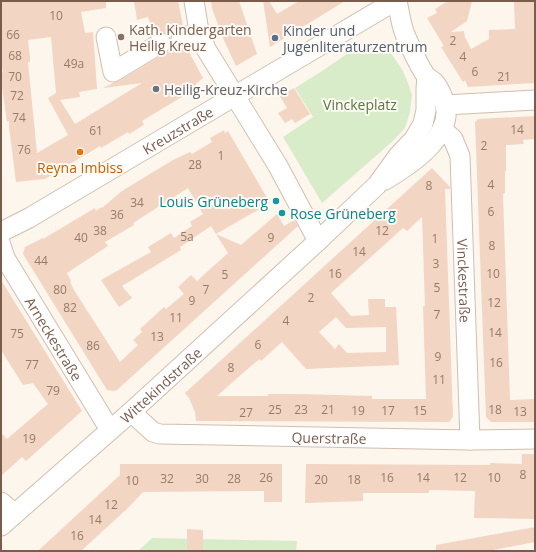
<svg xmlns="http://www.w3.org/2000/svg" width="536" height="552" font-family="'Open Sans',sans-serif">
<rect width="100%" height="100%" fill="#fdf6ec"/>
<g fill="#d8ecc9">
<path d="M371 44 391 53 403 71 408 83 412 95 410 112 405 128 393 141 322 203 283 137 313 117 295 88 322 71 360 45Z"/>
<path d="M152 538 297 541 296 551H138Z"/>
</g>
<g fill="#f3d5c3" fill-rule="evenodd">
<path d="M1 1H106V8L81 12 85 33 93 32 97 89 79 92 80 97 60 100 75 124 142 83 103 88 113 83 119 81 167 52 170 49 172 44 175 48 179 50 187 48 197 67 203 78 196 84 198 93 193 97 185 95 142 121 144 125 129 134 128 132 101 148 100 146 45 179 16 182 9 127V121L7 122 1 80V73L3 72 1 60ZM51 37 56 93 48 98 68 135 37 153 28 62H30V58L28 40Z"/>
<path d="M134 1H178L183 26 172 32 170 37 167 34 161 32 153 35 148 17 137 20Z"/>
<path d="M211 1H239L257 54 236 66 222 36 212 8Z"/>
<path d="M263 1H269L277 14 299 1H345L270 47Z"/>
<path d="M448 1H472L467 21 451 32 464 31 465 37 471 49 489 39V30L515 29 514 1H535V83L468 87 465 80 463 82 441 47 444 46 427 18 437 13 435 9Z"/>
<path d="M294 88 310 114 295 123 292 119 285 123 278 113 287 108 280 96Z"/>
<path d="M535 116V139L523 140 524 144 506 145V171H505V193L503 194 510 400 535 399V422H491L486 417 475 122 478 119Z"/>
<path d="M224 130 225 133 228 131 270 203 216 234 241 245 277 214 284 226 294 220 298 226 117 390 113 391 107 390 23 254 25 247 43 238V239L95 208 96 211 101 207 102 208 122 191 173 160 190 152 192 154 212 142 210 138ZM188 188 203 214 190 222 192 226 174 238 171 233 148 247 151 252 101 280 119 307 132 298 122 286 181 250 180 247 211 226 228 253 197 281 191 275 178 287 184 294 166 309 164 307 140 329 142 332 133 340 138 345 120 362 74 290 70 282 71 281 67 273 108 246 105 242 134 225 133 223Z"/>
<path d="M432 168 450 187V189H445L453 417 449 422 196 421 195 412 189 398 185 393ZM422 217 425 306H423L426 399H372V396L299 394H268V396H217L251 366 260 359 261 361 282 342 306 369 399 365 396 307H385V299H368L369 315 351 316 331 293 403 228 407 231ZM336 317 346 328 386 327V352L347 353 339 344 335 349 319 332Z"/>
<path d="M1 280 82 411 26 461 22 457 1 476V433L7 439 48 404 33 383 23 385 1 350Z"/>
<path d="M522 454H535V519L474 518 475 491 429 490V493H363V501L305 503 306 464 490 465V463L522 464Z"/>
<path d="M120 464H282V502H264V491L143 492 129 507 81 551H38L120 475Z"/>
<path d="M535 527V542L488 551H436V545Z"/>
<path d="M187 529 203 530V551H187Z"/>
</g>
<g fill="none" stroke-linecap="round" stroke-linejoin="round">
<defs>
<g id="minor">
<path d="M194 1 199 31 206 49 278 166 318 241"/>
<path d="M106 37 113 72 161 43"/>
<path d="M181 39 199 31"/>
<path d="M445 105 535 100"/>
<path id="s1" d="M442 129 453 139 460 156 470 440"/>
<path d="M385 180C410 165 459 134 443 98 441 93 438 86 434 82 432 80 429 79 427 77 421 70 411 48 407 39 401 28 400 13 397 1"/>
<path id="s2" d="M1 232 29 218 395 1"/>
<path id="s3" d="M1 245 5 258 110 430"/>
<path id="s4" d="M131 412 153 432 160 434 470 440 535 439"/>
<path d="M1 502 15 514"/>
<path id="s5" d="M1 526 131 412 318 241 377 185 398 156 414 139 423 124 426 110V88L427 77"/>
</g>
</defs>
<use href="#minor" stroke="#d1beb0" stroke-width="21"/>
<use href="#minor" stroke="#fff" stroke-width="19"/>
</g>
<circle fill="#8d6e63" stroke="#fffaf3" stroke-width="1.5" cx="121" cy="37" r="4"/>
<circle fill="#5c6f8a" stroke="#fffaf3" stroke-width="1.5" cx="275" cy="38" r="4"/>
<circle fill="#6b7280" stroke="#fffaf3" stroke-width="1.5" cx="156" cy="89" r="4"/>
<circle fill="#e8710a" stroke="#fffaf3" stroke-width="1.5" cx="80" cy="152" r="4"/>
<g fill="#0f9aa8" stroke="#fffaf3" stroke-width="1.5">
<circle cx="276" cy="201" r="4"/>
<circle cx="282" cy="213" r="4"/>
</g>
<g text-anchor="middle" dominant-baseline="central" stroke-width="4" stroke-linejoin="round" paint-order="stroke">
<g font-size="12" fill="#987a6a">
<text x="56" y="15">10</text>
<text x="13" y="34">66</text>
<text x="453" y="40">2</text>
<text x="15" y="55">68</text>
<text x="463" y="56">4</text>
<text x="74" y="63">49a</text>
<text x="475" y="71">6</text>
<text x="15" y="76">70</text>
<text x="504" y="76">21</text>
<text x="17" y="95">72</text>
<text x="19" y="117">74</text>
<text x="517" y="129">14</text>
<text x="96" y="130">61</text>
<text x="484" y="145">2</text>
<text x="24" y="149">76</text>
<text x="221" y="155">1</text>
<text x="195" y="164">28</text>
<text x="491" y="184">4</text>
<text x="429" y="185">8</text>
<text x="137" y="202">34</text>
<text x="491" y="211">6</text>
<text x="117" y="214">36</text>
<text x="100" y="230">38</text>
<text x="382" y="230">12</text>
<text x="187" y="236">5a</text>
<text x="81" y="237">40</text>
<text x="271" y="237">9</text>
<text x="435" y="238">1</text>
<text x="492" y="245">8</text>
<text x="359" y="251">14</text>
<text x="41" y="260">44</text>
<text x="436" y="263">3</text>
<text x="335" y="273">16</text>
<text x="493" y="273">10</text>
<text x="225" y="274">5</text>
<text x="437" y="287">5</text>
<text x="60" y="289">80</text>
<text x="206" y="289">7</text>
<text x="311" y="297">2</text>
<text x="192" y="300">9</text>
<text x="494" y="302">12</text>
<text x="70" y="307">82</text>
<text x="437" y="314">7</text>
<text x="176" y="317">11</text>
<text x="286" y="320">4</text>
<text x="495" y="332">14</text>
<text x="17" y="333">75</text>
<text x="157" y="336">13</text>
<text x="258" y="344">6</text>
<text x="93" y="345">86</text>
<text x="438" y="356">9</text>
<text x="496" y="362">16</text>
<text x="32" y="364">77</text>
<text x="231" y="367">8</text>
<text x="439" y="379">11</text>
<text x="53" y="390">79</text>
<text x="275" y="409">25</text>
<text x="301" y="409">23</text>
<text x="328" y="409">21</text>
<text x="495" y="409">18</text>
<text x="358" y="410">19</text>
<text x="388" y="410">17</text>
<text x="420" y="410">15</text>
<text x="520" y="411">13</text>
<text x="246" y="412">27</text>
<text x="29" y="438">19</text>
<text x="523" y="474">8</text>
<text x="266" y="477">26</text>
<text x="387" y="477">16</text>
<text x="423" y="477">14</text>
<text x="460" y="477">12</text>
<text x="494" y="477">10</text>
<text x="167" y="478">32</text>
<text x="202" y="478">30</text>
<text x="234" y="478">28</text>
<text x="321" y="479">20</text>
<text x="354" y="479">18</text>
<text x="132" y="480">10</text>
<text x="111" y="504">12</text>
<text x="95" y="519">14</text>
<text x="77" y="535">16</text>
</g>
<g font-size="14" fill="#785e54" stroke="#fffaf3" text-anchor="start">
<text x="129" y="29">Kath. Kindergarten<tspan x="129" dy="16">Heilig Kreuz</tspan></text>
</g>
<g font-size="14" fill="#4e5e75" stroke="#fffaf3" text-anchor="start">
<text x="283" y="30">Kinder und<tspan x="283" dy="16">Jugenliteraturzentrum</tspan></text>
</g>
<g font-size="14" fill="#5b616d" stroke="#fffaf3" text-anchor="start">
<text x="164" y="89">Heilig-Kreuz-Kirche</text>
</g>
<g font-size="14" fill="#537a41" stroke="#fffaf3">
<text x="360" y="104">Vinckeplatz</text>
</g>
<g font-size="14" fill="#7a5c4d" stroke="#fffaf3">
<text stroke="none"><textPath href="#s2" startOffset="204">Kreuzstraße</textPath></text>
<text stroke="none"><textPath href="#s1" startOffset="158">Vinckestraße</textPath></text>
<text stroke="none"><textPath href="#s3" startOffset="108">Arneckestraße</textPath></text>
<text stroke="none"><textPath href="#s5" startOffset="213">Wittekindstraße</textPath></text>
<text stroke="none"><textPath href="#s4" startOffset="206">Querstraße</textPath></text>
</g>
<g font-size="14" fill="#c56008" stroke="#fffaf3">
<text x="80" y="167">Reyna Imbiss</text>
</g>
<g font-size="14" fill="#0d838f" stroke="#fffaf3" text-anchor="end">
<text x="268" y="201">Louis Grüneberg</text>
<text x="290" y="213" text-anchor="start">Rose Grüneberg</text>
</g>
</g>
<rect width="536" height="552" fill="none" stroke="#7a5c4d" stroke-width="4"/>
</svg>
